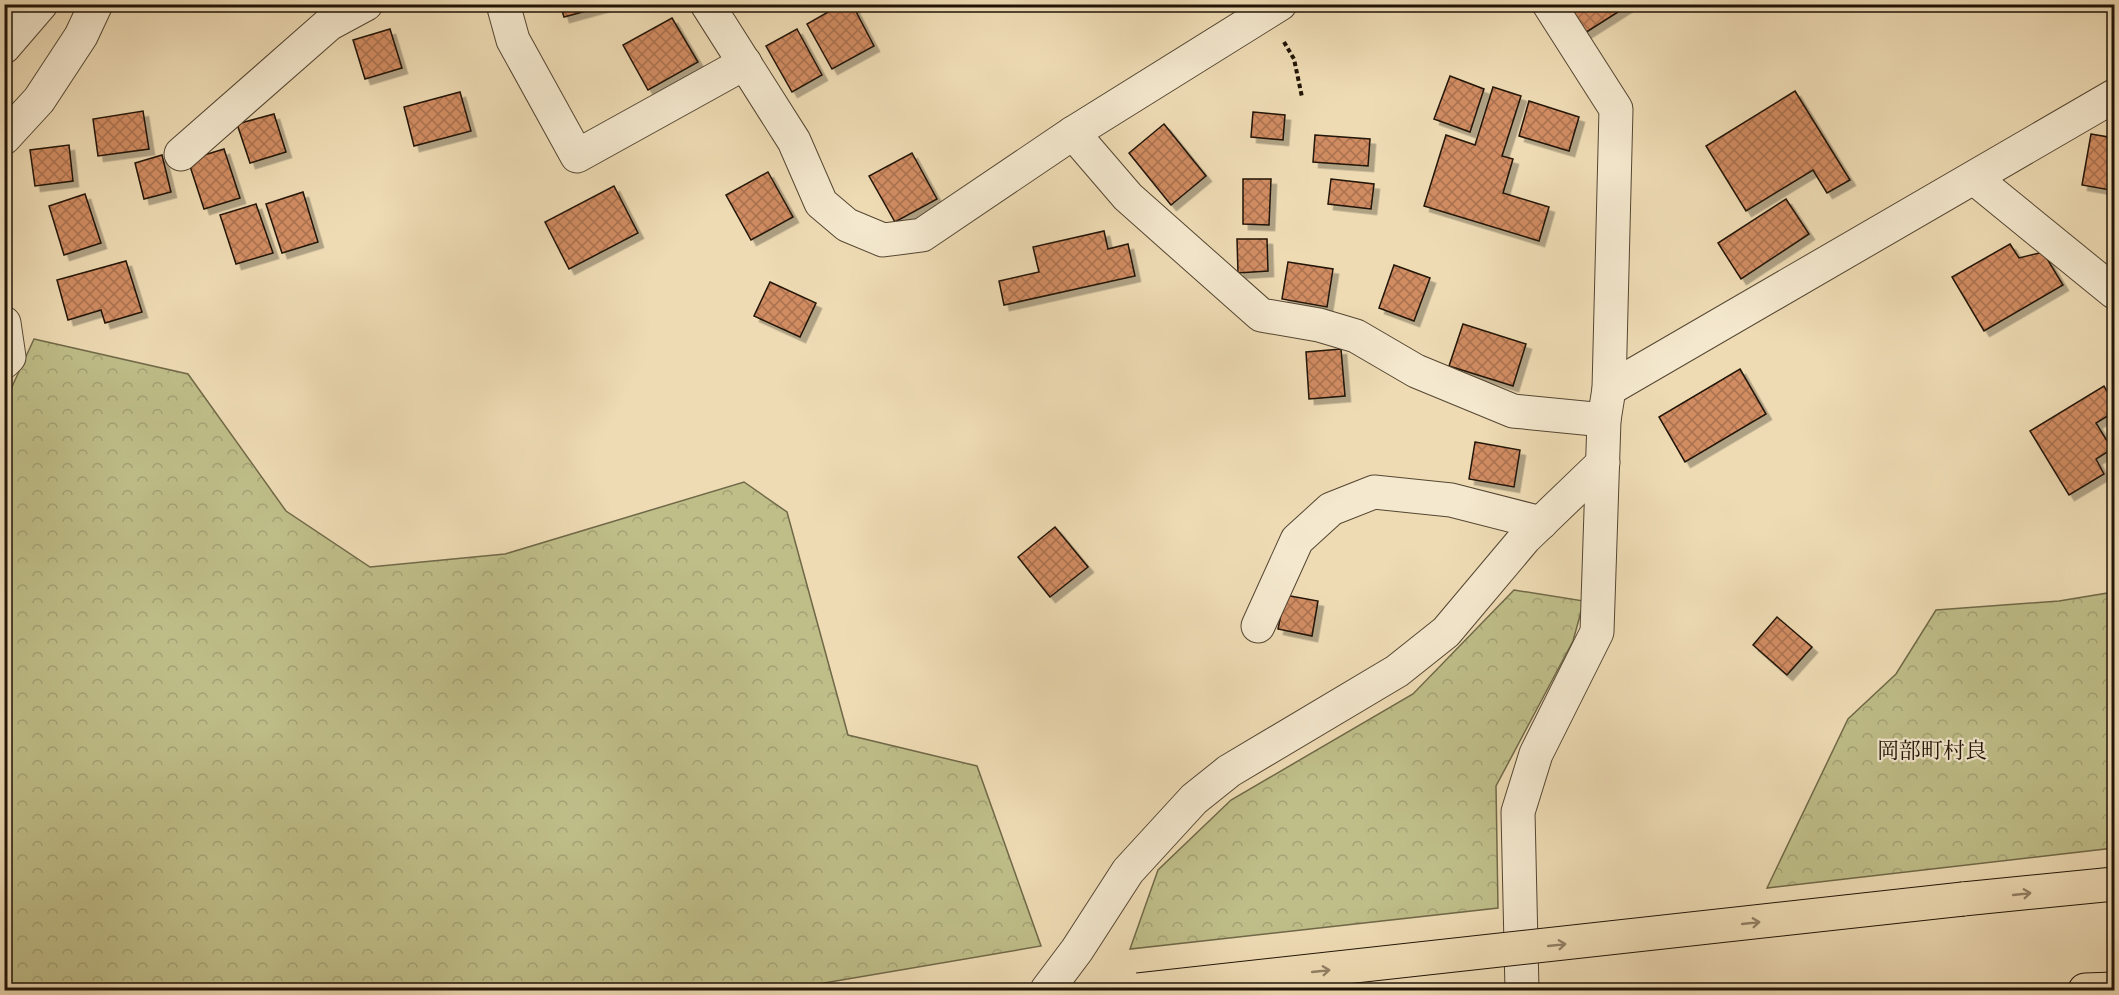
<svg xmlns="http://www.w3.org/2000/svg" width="2119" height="995" font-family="Cardo,'Noto Serif JP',serif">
<defs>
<pattern id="forest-crowns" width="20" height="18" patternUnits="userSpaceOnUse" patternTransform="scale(1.5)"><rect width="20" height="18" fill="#bfbe89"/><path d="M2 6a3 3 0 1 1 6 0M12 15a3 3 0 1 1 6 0" fill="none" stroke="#a4a275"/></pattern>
<pattern id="building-cross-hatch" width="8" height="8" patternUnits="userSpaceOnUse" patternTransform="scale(1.5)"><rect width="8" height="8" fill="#d18c62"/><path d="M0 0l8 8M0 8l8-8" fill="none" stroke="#a9714f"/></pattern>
<filter id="shadow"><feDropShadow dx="5.5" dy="5.5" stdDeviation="0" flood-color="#0004"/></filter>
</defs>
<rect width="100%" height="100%" fill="#eedbb4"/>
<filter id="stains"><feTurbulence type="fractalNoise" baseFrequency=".00333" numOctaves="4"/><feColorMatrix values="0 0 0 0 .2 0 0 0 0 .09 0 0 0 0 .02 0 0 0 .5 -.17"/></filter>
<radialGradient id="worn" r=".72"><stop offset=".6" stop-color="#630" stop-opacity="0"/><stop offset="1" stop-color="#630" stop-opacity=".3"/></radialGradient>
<g fill="url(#forest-crowns)" stroke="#706948" stroke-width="1.5">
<path d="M34 339 188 374 286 511 370 567 505 554 744 482 787 512 848 735 977 766 1041 946 783 990H5L4 404Z"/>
<path d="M1514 590 1584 601 1573 641 1496 786 1498 908 1130 949 1158 870 1231 800 1413 694Z"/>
<path d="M2114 592V848L1767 888 1848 719 1896 674 1936 610 2059 601Z"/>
</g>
<g fill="url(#building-cross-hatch)" stroke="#211407" stroke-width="1.5" filter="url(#shadow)">
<path d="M560 4H612L564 17Z"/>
<path d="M842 4H852L874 46 832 69 807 24Z"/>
<path d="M1567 4H1629V5L1585 33Z"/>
<path d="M672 18 698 62 648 90 623 45Z"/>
<path d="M390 29 402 68 365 79 353 40Z"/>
<path d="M797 29 822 75 792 92 766 46Z"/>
<path d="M1450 76 1484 89 1470 132 1434 119Z"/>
<path d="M1493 87 1521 96 1502 156 1513 159 1503 193 1549 207 1539 241 1424 206 1446 135 1475 145Z"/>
<path d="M1795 91 1850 180 1827 193 1813 170 1746 211 1706 146Z"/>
<path d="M460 92 471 131 414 146 404 107Z"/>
<path d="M1529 101 1579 117 1569 151 1519 136Z"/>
<path d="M143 111 149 149 98 156 93 119Z"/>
<path d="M1253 112 1285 115 1283 140 1251 137Z"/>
<path d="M274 114 286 152 250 163 237 124Z"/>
<path d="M1164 124 1206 176 1171 205 1129 153Z"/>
<path d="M2091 134 2114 138V166L2110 190 2082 185Z"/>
<path d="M1315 135 1370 139 1368 166 1313 162Z"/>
<path d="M69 145 73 181 35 186 30 150Z"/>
<path d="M224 149 240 198 204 209 188 160Z"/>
<path d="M912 153 937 199 895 222 869 176Z"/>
<path d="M162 155 171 192 144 199 135 163Z"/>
<path d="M768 172 793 217 751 240 726 195Z"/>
<path d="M1243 179H1271L1269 225 1243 224Z"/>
<path d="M1331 179 1374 184 1371 209 1328 204Z"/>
<path d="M614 186 638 233 569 269 545 222Z"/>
<path d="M303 192 318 242 282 253 266 204Z"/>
<path d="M85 194 101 243 64 255 49 206Z"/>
<path d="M1786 199 1809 234 1741 279 1718 243Z"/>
<path d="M256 204 273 253 236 264 220 215Z"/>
<path d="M1104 231 1108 249 1128 244 1135 276 1004 305 999 281 1039 272 1033 247Z"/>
<path d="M1237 239H1267L1268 271 1238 273Z"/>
<path d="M2010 244 2019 258 2043 252 2063 285 1984 331 1952 277Z"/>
<path d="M126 261 142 312 105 323 101 310 68 320 57 280Z"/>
<path d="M1288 262 1333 269 1327 307 1282 299Z"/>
<path d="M1394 265 1430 278 1414 321 1379 308Z"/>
<path d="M770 282 816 303 800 337 754 316Z"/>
<path d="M1463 324 1526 344 1513 386 1449 366Z"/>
<path d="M1341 349 1345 396 1309 399 1306 352Z"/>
<path d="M1740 369 1766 414 1685 462 1659 417Z"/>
<path d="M2104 386 2114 404V412L2096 423 2112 449 2096 459 2104 474 2069 495 2030 431Z"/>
<path d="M1475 442 1520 450 1514 487 1469 479Z"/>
<path d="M2114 512V527L2110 514Z"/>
<path d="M1055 527 1088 567 1050 597 1018 557Z"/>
<path d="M1285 595 1318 601 1312 636 1278 629Z"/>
<path d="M1777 617 1812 647 1787 675 1753 645Z"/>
</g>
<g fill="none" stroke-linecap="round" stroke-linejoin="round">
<defs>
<g id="minor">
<path d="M503 4 513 40 577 156 745 63"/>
<path d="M707 4 794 141 821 203 847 225 883 240 922 235 1073 133 1280 4"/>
<path d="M4 47 41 4"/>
<path d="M1073 133 1128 197 1261 315 1319 325 1356 336 1416 371 1513 411 1604 420"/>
<path d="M4 138 39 100 81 36 96 4"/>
<path d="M181 154 329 24 366 4"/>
<path d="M1974 178 2114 292"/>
<path d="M4 323 9 357 4 362"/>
<path d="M1609 389 2114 96"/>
<path d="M1258 626 1297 540 1331 509 1374 492 1451 500 1541 523"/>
<path d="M1047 990 1077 950 1128 871 1194 799 1229 771 1397 671 1446 632 1525 538 1603 463"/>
<path d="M1522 990 1518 812 1536 754 1597 632 1604 420 1609 389 1616 109 1549 4"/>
</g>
<g id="motorway">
<path d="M1963 899 2114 884"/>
<path d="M2085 990 2114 989"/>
</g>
</defs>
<use href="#minor" stroke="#544632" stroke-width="35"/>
<use href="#motorway" stroke="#211407" stroke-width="35"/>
<path stroke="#211407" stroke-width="4" stroke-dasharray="4.5 3" stroke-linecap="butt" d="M1284 42 1294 59 1302 97"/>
<use href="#minor" stroke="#f4e8ce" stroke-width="33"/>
<use href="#motorway" stroke="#eedbb4" stroke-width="33"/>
<defs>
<path id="motorway-bridge" d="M1138 990 1963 899"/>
</defs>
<use href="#motorway-bridge" stroke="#211407" stroke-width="35" stroke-linecap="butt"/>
<use href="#motorway-bridge" stroke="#eedbb4" stroke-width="33"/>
</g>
<defs><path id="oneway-shaft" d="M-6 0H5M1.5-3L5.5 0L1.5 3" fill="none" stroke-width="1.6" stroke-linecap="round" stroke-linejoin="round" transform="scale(1.5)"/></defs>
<g stroke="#928166">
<use href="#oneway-shaft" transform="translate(2022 894) rotate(-6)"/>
<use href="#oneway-shaft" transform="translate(1751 923) rotate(-6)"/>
<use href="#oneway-shaft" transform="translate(1557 945) rotate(-6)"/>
<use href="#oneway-shaft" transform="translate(1321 971) rotate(-6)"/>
</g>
<g text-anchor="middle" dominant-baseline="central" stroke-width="4.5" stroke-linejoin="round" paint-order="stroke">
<g font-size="22" fill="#211407" stroke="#f4e8ce">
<text x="1932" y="751">岡部町村良</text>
</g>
</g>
<rect width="2119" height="995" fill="none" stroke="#eedbb4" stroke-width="24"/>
<rect x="6" y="6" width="2107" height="983" fill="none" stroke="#211407" stroke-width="3"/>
<rect x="12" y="12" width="2095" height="971" fill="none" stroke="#211407" stroke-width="1.5"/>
<rect width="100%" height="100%" filter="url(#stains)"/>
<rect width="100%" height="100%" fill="url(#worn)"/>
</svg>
